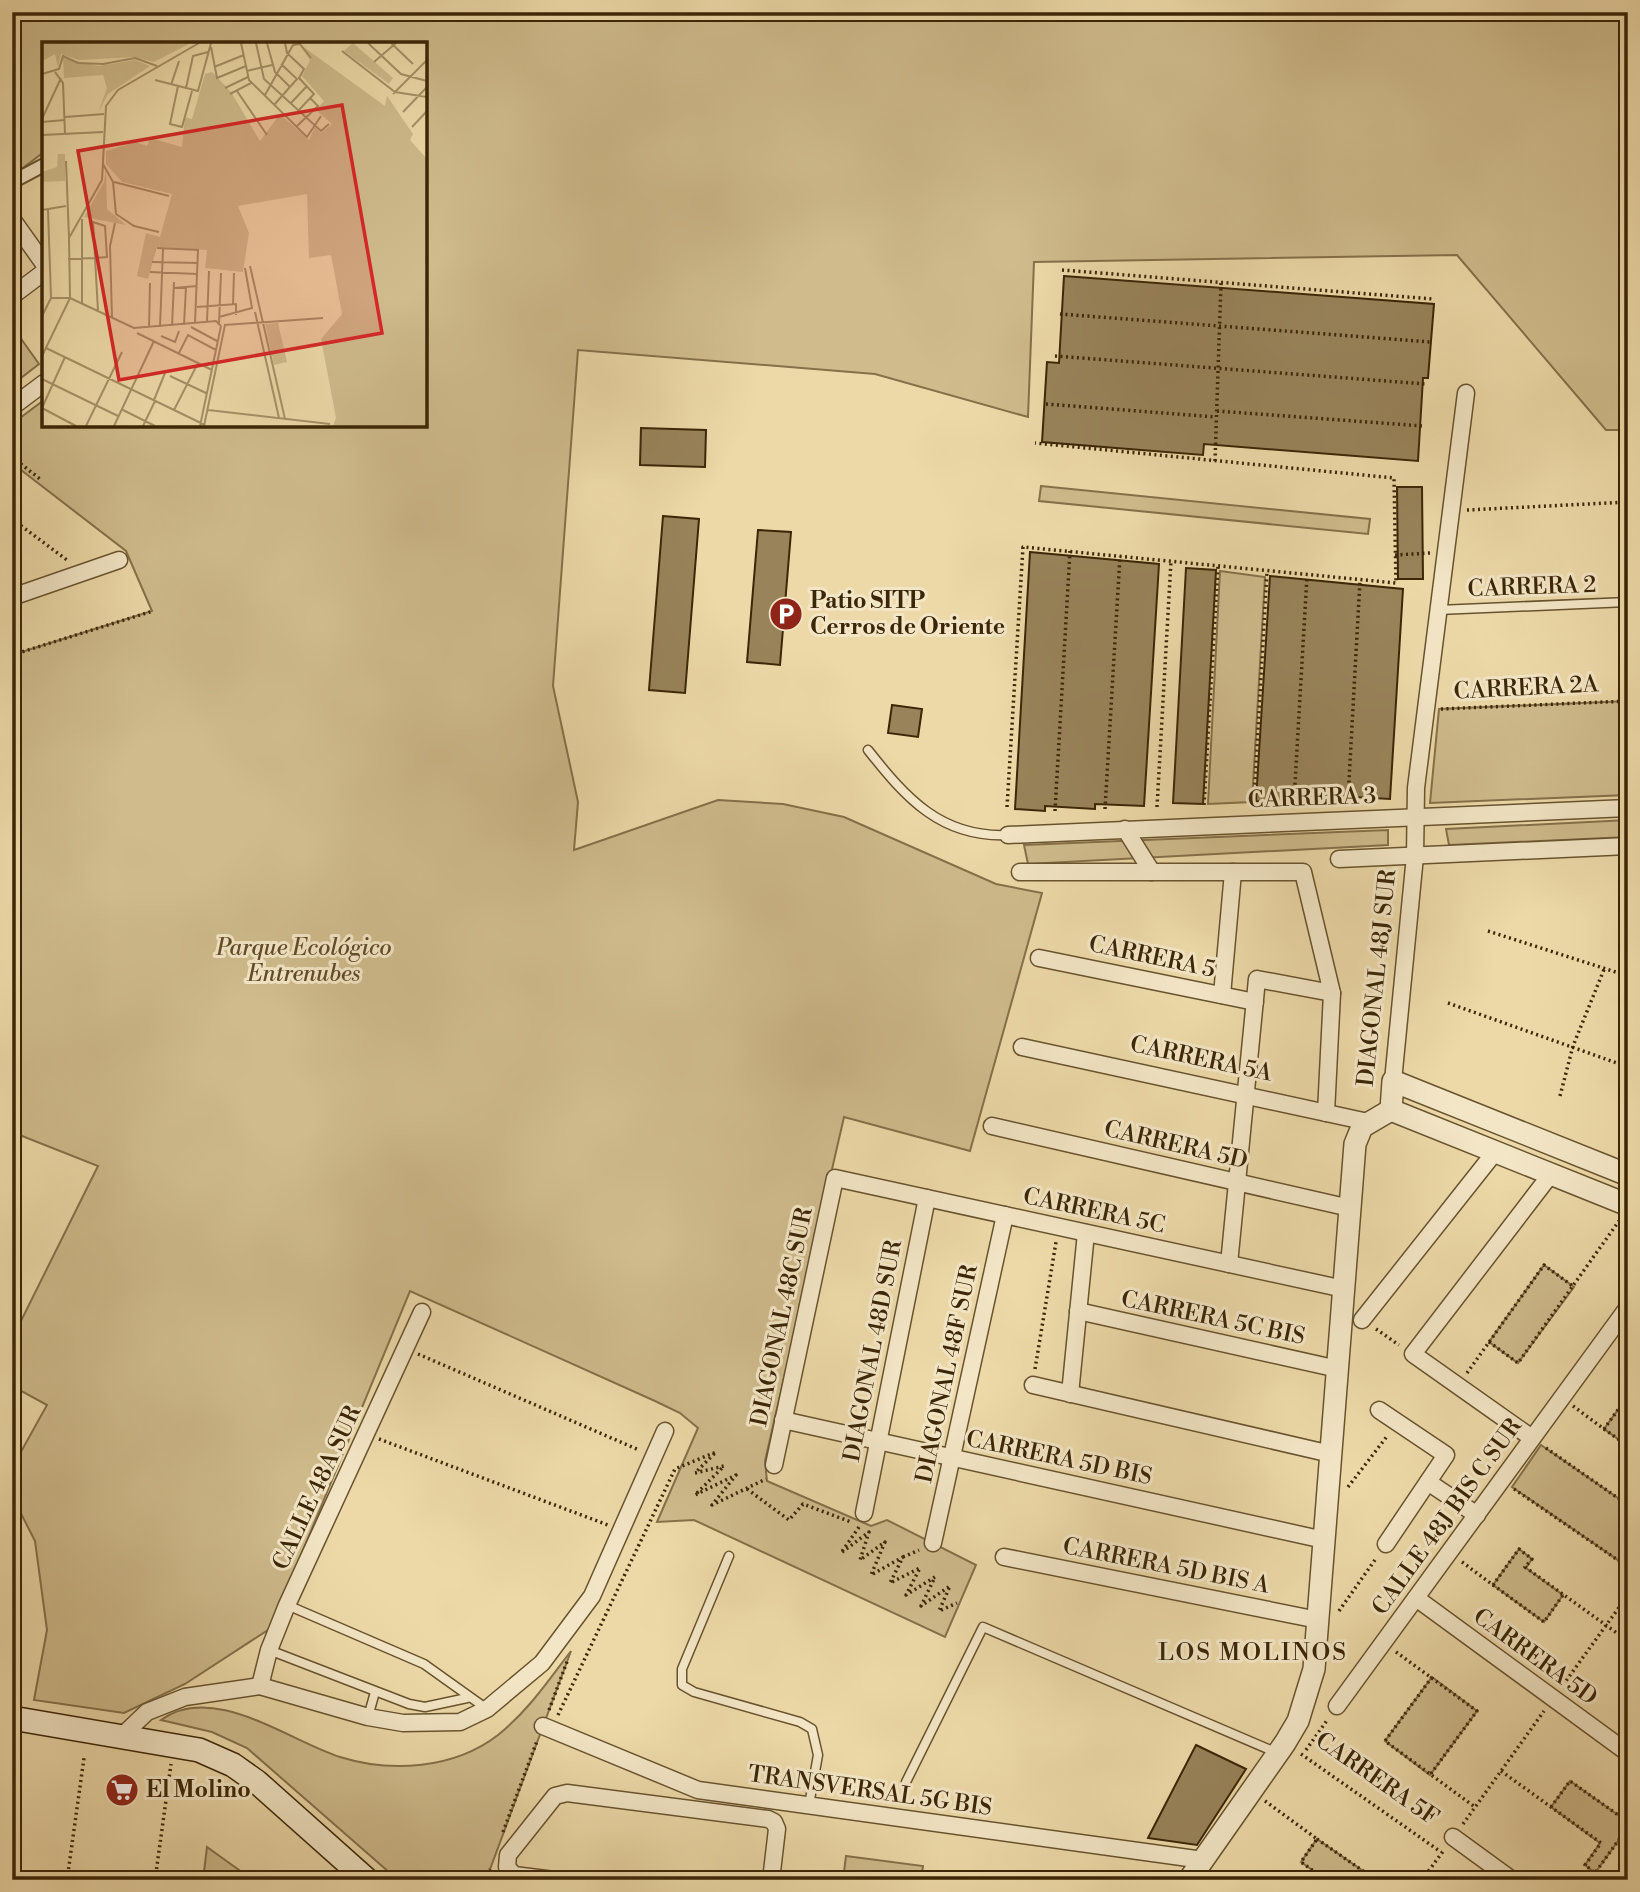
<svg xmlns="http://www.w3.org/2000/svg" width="1640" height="1892" font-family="'Libre Bodoni',serif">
<rect width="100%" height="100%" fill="#edd9a8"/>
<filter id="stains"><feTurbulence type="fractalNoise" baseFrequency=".00286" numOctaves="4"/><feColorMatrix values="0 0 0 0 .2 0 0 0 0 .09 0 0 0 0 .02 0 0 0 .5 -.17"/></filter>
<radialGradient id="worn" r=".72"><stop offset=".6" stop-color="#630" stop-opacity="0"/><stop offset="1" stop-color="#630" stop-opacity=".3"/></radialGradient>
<g fill="#cfbb8c" stroke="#857049" stroke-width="2">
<path d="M12 12H1628V430H1606L1457 255 1034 262 1028 417 875 374 578 350 553 686 578 802 574 850 718 800 783 804 844 817 996 884 1042 893 970 1151 844 1117 765 1461 767 1481 871 1526 887 1520 976 1565 945 1637 694 1520 657 1522 698 1428 680 1413 655 1401 410 1291 271 1628 185 1684 124 1713 34 1700 47 1630 35 1541 12 1496V1468L47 1405 12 1386V1339L98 1166 12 1132V655L152 611 126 551 12 463V424L44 400V425H425V44H44V152L12 176Z"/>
<path d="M12 326 39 364 12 385Z"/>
<path d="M1041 486 1370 519 1368 534 1039 501Z"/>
<path d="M1220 571 1265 577 1252 802 1208 804Z"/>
<path d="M1628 701V795L1430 803 1439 709Z"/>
<path d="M1628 820V837L1449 845 1446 829Z"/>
<path d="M1388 830V845L1028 864 1024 845Z"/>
<path d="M1544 1265 1574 1287 1518 1363 1489 1342Z"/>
<path d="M1628 1396V1446L1604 1429Z"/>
<path d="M1541 1445 1628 1505V1567L1512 1487Z"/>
<path d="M1519 1549 1532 1559 1526 1568 1563 1595 1544 1622 1493 1585Z"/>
<path d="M571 1651 486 1880H398L247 1748 212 1732 161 1720C212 1682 288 1740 340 1757 391 1773 454 1769 498 1735 528 1711 548 1681 571 1651Z"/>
<path d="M1432 1677 1477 1711 1430 1775 1385 1741Z"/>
<path d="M1570 1781 1628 1822V1827L1595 1873 1585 1865 1600 1843 1551 1807Z"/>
<path d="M1317 1839 1366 1873 1361 1880H1326L1301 1862Z"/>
<path d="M207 1847 253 1880H203Z"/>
<path d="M846 1856 923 1866 921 1880H843Z"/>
</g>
<g fill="#98835a" stroke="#3b2606" stroke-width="2">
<path d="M1064 276 1434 304 1428 378H1423L1418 461 1204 444 1203 455 1042 442 1047 362 1059 363Z"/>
<path d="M641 428 706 430 705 467 640 465Z"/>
<path d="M1397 487H1422L1423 579H1398Z"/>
<path d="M663 516 699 519 685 693 649 690Z"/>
<path d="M758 530 791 532 780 665 747 662Z"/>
<path d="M1030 552 1159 564 1144 806 1095 804V809L1045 806V811L1015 809Z"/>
<path d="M1186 568 1216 570 1203 804 1173 803Z"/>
<path d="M1270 576 1403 589 1390 799 1335 796V800L1286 797V803L1256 801Z"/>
<path d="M892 705 922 709 918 737 888 733Z"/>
<path d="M1196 1745 1246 1769 1197 1845 1148 1838Z"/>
</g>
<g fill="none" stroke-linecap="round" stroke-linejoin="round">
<defs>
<g id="service">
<path d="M1438 610 1628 602"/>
<path d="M868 750C906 798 941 838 1008 835"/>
<path d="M729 1556 682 1669V1685L694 1692 800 1722 812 1729 818 1755 809 1805"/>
<path d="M287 1605 424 1664 487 1709"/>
<path d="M269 1650 409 1704 425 1707 467 1698"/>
<path d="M368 1717 375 1692"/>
<path d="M906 1782 983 1627 1275 1752"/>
</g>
<path id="pedestrian" d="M12 182 44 165"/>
<g id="minor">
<path d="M12 219 44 264"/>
<path d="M12 296 44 272"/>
<path d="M12 407 44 383"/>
<path d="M12 597 119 560"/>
<path d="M1125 829 1152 872"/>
<path d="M1008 835 1628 808"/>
<path d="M1339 859 1628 846"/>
<path d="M1020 872H1303L1332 993 1326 1113"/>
<path d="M1039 958 1255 1002"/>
<path d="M1222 995 1233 872"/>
<path d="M1022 1047 1368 1122"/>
<path d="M1393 1081 1415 856 1416 788 1466 393"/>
<path d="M992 1126 1350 1208"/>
<path d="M1229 1264 1257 979 1332 993"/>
<path d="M1078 1311 1338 1369"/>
<path d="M1362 1320 1495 1152"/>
<path d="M1033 1385 1331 1454"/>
<path d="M1070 1394 1086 1233"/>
<path d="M1379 1410 1446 1455 1386 1544"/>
<path d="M783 1420 1324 1540"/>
<path d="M1532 1438 1413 1354 1551 1174"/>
<path d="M774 1465 835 1178 1344 1289"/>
<path d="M1428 1482 1477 1515"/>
<path d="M864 1513 927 1198"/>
<path d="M933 1543 1005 1215"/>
<path d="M1004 1557 1318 1620"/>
<path d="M1416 1598 1628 1753"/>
<path d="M260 1686 269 1650 287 1605 422 1312"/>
<path d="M1337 1706 1628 1307"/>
<path d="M543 1726 698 1790 1203 1860"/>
<path d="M122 1736 147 1712 185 1697 260 1686 368 1717 403 1723 460 1722 487 1709 542 1663 592 1596 665 1431"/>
<path d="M1453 1837 1512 1880"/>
<path d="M554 1880 514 1875 507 1867 508 1855 555 1796 567 1793 768 1819 774 1822 777 1829 771 1880"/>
</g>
<g id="tertiary">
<path d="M1391 1110 1393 1081 1628 1175"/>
<path d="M1391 1110 1628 1205"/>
<path d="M1189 1880 1285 1743 1298 1721 1314 1669 1355 1144 1362 1127 1391 1110"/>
</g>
<path id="secondary" d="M12 1718 199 1750 233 1765 257 1782 367 1880"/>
</defs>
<use href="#service" stroke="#68532e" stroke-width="11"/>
<use href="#pedestrian" stroke="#68532e" stroke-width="16"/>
<use href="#minor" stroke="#68532e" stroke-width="19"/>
<use href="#tertiary" stroke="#68532e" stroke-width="24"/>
<use href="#secondary" stroke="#3b2606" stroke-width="26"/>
<g stroke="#3b2606" stroke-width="3.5" stroke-dasharray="2 3.5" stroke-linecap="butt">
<path d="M1062 270 1433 299"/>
<path d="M1060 314 1431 342"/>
<path d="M1055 356 1426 384"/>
<path d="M1046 404 1216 417"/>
<path d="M1217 411 1423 426"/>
<path d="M12 457 40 479"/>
<path d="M1215 461 1221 283"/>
<path d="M1467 510 1628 502"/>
<path d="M12 519 67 560"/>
<path d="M1395 555 1430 553"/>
<path d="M12 655 153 611"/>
<path d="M1441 709 1628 701"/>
<path d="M1348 799 1360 580"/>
<path d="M1254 801 1267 571"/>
<path d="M1294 801 1307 576"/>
<path d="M1204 805 1218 566"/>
<path d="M1007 807 1023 547 1396 583 1394 478 1035 443"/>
<path d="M1157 807 1171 561"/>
<path d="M1105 809 1120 556"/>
<path d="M1055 811 1070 551"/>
<path d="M1488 931 1628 976"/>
<path d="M1448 1003 1628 1067"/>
<path d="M1560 1096 1573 1046 1605 967"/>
<path d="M1376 1329 1399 1345"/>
<path d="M1489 1342 1518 1363 1619 1221"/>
<path d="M418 1354 639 1450"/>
<path d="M1035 1369 1056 1242"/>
<path d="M1467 1373 1544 1265 1574 1287"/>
<path d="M1573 1406 1604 1429 1628 1396"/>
<path d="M1604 1429 1628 1446"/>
<path d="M379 1439 608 1525"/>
<path d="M1546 1448 1628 1505"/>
<path d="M1348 1487 1388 1435"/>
<path d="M747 1489 789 1520 803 1504 851 1522"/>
<path d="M1514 1489 1628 1567"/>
<path d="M859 1527 841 1553 869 1532 860 1560 885 1542 871 1575 903 1557 890 1583 920 1568 906 1595 935 1577 921 1606 950 1586 939 1611 957 1603"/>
<path d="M903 1557 919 1550"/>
<path d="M1462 1562 1493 1585 1519 1549 1532 1559 1525 1567 1628 1641"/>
<path d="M1493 1585 1544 1622 1563 1595"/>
<path d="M1339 1611 1377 1557"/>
<path d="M1396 1652 1477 1711 1430 1775"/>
<path d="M1432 1677 1385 1741 1475 1807"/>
<path d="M1563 1685 1628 1595"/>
<path d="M549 1710 568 1659"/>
<path d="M558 1715 675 1469 716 1452 695 1473 724 1466 695 1495 736 1475 712 1505 766 1479"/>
<path d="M1306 1750 1328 1719"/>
<path d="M1301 1754 1441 1852"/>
<path d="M1501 1771 1601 1843 1585 1865 1595 1873 1628 1827"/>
<path d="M1265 1801 1317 1839 1301 1862 1326 1880"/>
<path d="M1551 1807 1570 1781 1628 1822"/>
<path d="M1463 1824 1544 1711"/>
<path d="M503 1832 537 1741"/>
<path d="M1317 1839 1366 1873 1361 1880"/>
<path d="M1219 1872 1230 1880"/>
<path d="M67 1880 84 1758"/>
<path d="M155 1880 171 1764"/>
<path d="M486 1880 490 1869"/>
<path d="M1422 1880 1444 1850"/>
</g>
<use href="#service" stroke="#f3e6c6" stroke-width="8"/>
<use href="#pedestrian" stroke="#f3e6c6" stroke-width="12"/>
<use href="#minor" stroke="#f3e6c6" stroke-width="16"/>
<use href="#tertiary" stroke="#f3e6c6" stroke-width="21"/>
<use href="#secondary" stroke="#f3e6c6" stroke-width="23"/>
</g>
<defs>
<symbol id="parking-disc" viewBox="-11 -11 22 22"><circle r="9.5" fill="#8f2418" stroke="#f3e6c6"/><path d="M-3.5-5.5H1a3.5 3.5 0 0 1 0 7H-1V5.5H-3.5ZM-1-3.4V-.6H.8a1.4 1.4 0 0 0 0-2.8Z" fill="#fff"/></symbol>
<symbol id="supermarket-disc" viewBox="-11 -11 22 22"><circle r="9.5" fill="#8f2418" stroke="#f3e6c6"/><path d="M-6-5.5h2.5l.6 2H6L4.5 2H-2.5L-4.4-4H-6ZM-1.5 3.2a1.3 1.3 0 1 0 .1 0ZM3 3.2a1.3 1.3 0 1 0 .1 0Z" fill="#fff"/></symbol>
</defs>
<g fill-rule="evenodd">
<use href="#parking-disc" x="767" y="595" width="38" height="38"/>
<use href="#supermarket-disc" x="103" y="1771" width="38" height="38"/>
</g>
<g text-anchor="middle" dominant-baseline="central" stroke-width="6" stroke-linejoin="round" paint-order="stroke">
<g font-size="23" fill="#3b2606" stroke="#f3e6c6">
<text transform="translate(1532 587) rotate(-2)">CARRERA 2</text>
<text transform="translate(1526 688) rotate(-3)">CARRERA 2A</text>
<text transform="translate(1312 798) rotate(-2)">CARRERA 3</text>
<text transform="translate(1152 957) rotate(12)">CARRERA 5</text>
<text transform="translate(1377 978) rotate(-84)">DIAGONAL 48J SUR</text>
<text transform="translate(1201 1059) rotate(12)">CARRERA 5A</text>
<text transform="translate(1176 1145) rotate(13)">CARRERA 5D</text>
<text transform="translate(1094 1211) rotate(12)">CARRERA 5C</text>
<text transform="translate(782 1317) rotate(-78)">DIAGONAL 48C SUR</text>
<text transform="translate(1213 1318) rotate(12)">CARRERA 5C BIS</text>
<text transform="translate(873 1351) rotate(-79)">DIAGONAL 48D SUR</text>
<text transform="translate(947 1374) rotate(-78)">DIAGONAL 48F SUR</text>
<text transform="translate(1059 1458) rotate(12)">CARRERA 5D BIS</text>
<text transform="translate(317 1488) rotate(-65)">CALLE 48A SUR</text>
<text transform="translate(1447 1517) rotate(-54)">CALLE 48J BIS C SUR</text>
<text transform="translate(1166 1566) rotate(11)">CARRERA 5D BIS A</text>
<text transform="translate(1535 1657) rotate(36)">CARRERA 5D</text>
<text transform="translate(1377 1779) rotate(35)">CARRERA 5F</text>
<text transform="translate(870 1791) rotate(8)">TRANSVERSAL 5G BIS</text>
</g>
<g font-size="23" font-weight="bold" fill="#3b2606" stroke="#f3e6c6" text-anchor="start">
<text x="810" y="601">Patio SITP<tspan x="810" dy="26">Cerros de Oriente</tspan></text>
<text x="146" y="1790">El Molino</text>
</g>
<g font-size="23" font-style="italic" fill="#604b28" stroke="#f3e6c6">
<text x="304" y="948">Parque Ecológico<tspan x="304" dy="26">Entrenubes</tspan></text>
</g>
<g font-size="24" letter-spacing="2" fill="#3b2606" stroke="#f3e6c6">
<text x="1253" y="1653">LOS MOLINOS</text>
</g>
</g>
<g transform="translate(42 42)">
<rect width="385" height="385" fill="#edd9a8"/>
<path d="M0 1 88 2 149 1 112 20 92 15 37 18 19 12 16 25 13 12 0 19ZM256 1 343 64 345 54 371 92 368 98 385 117V384H291L294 376 279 297 300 272 289 213 267 216 265 152 196 164 207 191 201 230 163 226 165 208 115 205 106 237 95 234 104 191 118 195 130 152 80 140 64 122V109L94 100 105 104 108 96 140 105 143 75 150 77 163 32 170 30 189 50 218 99 238 72 267 98 273 85 279 91 290 82 274 68 282 59 260 34 268 18ZM311 1 351 36 347 42 302 9ZM21 16 56 24 93 18 108 24 66 52 56 71 65 46 61 33 22 36ZM16 112H23V139L0 140V130L15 125ZM64 127 65 167 84 183 42 175 62 140ZM236 281 245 320 232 323 223 282Z" fill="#cfbb8c"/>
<path fill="none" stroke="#a69167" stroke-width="2" d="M199 1 207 38 265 95 279 74M214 1 222 37 279 89 287 82M225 1 233 30 248 45M243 1 245 11 262 27 257 36 272 52 256 69M326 1 359 32 385 39M349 1 371 22M169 5 175 36 204 24M300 9 353 50 385 55M332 20 354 1M172 25 202 13M205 29 230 23M13 30 21 41 23 92M0 32 17 27 21 14 36 21 61 22 93 16 115 24M113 38 156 49 169 1M129 43 137 19M136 44 128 82 140 85 150 49M144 46 151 14 166 10M183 46 206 35M195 49 225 93M188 52 209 41M351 52 385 18M223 53 251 3 258 2 269 16M248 62 265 44M232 63 255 37 239 22M361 70 385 45M23 75 62 72M0 77 19 36M0 80 23 78M255 84 276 64 268 56M370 85 385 69M0 93 61 90M24 119 27 196M61 122 71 140 74 172 92 184 117 190M72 140 127 154M0 168 24 164M6 168 9 256M40 177V262M115 206 156 208 153 281M26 217 53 216 65 215 63 184 51 180 53 216 56 269M110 220 156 221M208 224 243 377M108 230 155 232M132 246 155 244M28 256 92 286 174 279 179 284M191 262 192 231M155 265 194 262V273M213 270 237 376M0 274 9 256H28M177 275 210 266 203 226M70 276 68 204 73 181M165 280 167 229M177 281 179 231M142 283 144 245M182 283 281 276M130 284 132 240M118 285 121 207M149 285 175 299M107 286 108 241M95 291 170 328M119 294 133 300 137 289M4 306 163 383M137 311 146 293 174 308M0 314 28 256 27 196 60 138 64 64 76 48 157 1M128 334 164 351M0 337 76 374M112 358 123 331M0 366 23 315M0 366 34 384M79 367 113 384M132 368 156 321M166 368 288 382M44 384 80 310M72 384 112 299M101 384 113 359M158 384 179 284M162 384 183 283"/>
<path fill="#d62828" fill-opacity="0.15" stroke="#d62828" stroke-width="3.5" d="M300 63 340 291 77 338 36 109Z"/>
<rect width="385" height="385" fill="none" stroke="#3b2606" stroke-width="3.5"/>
</g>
<rect width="1640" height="1892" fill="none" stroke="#edd9a8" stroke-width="42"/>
<rect x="14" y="14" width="1612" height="1864" fill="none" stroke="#3b2606" stroke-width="3.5"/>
<rect x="21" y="21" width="1598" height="1850" fill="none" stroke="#3b2606" stroke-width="2"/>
<rect width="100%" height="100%" filter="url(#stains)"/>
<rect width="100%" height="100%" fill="url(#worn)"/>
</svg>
